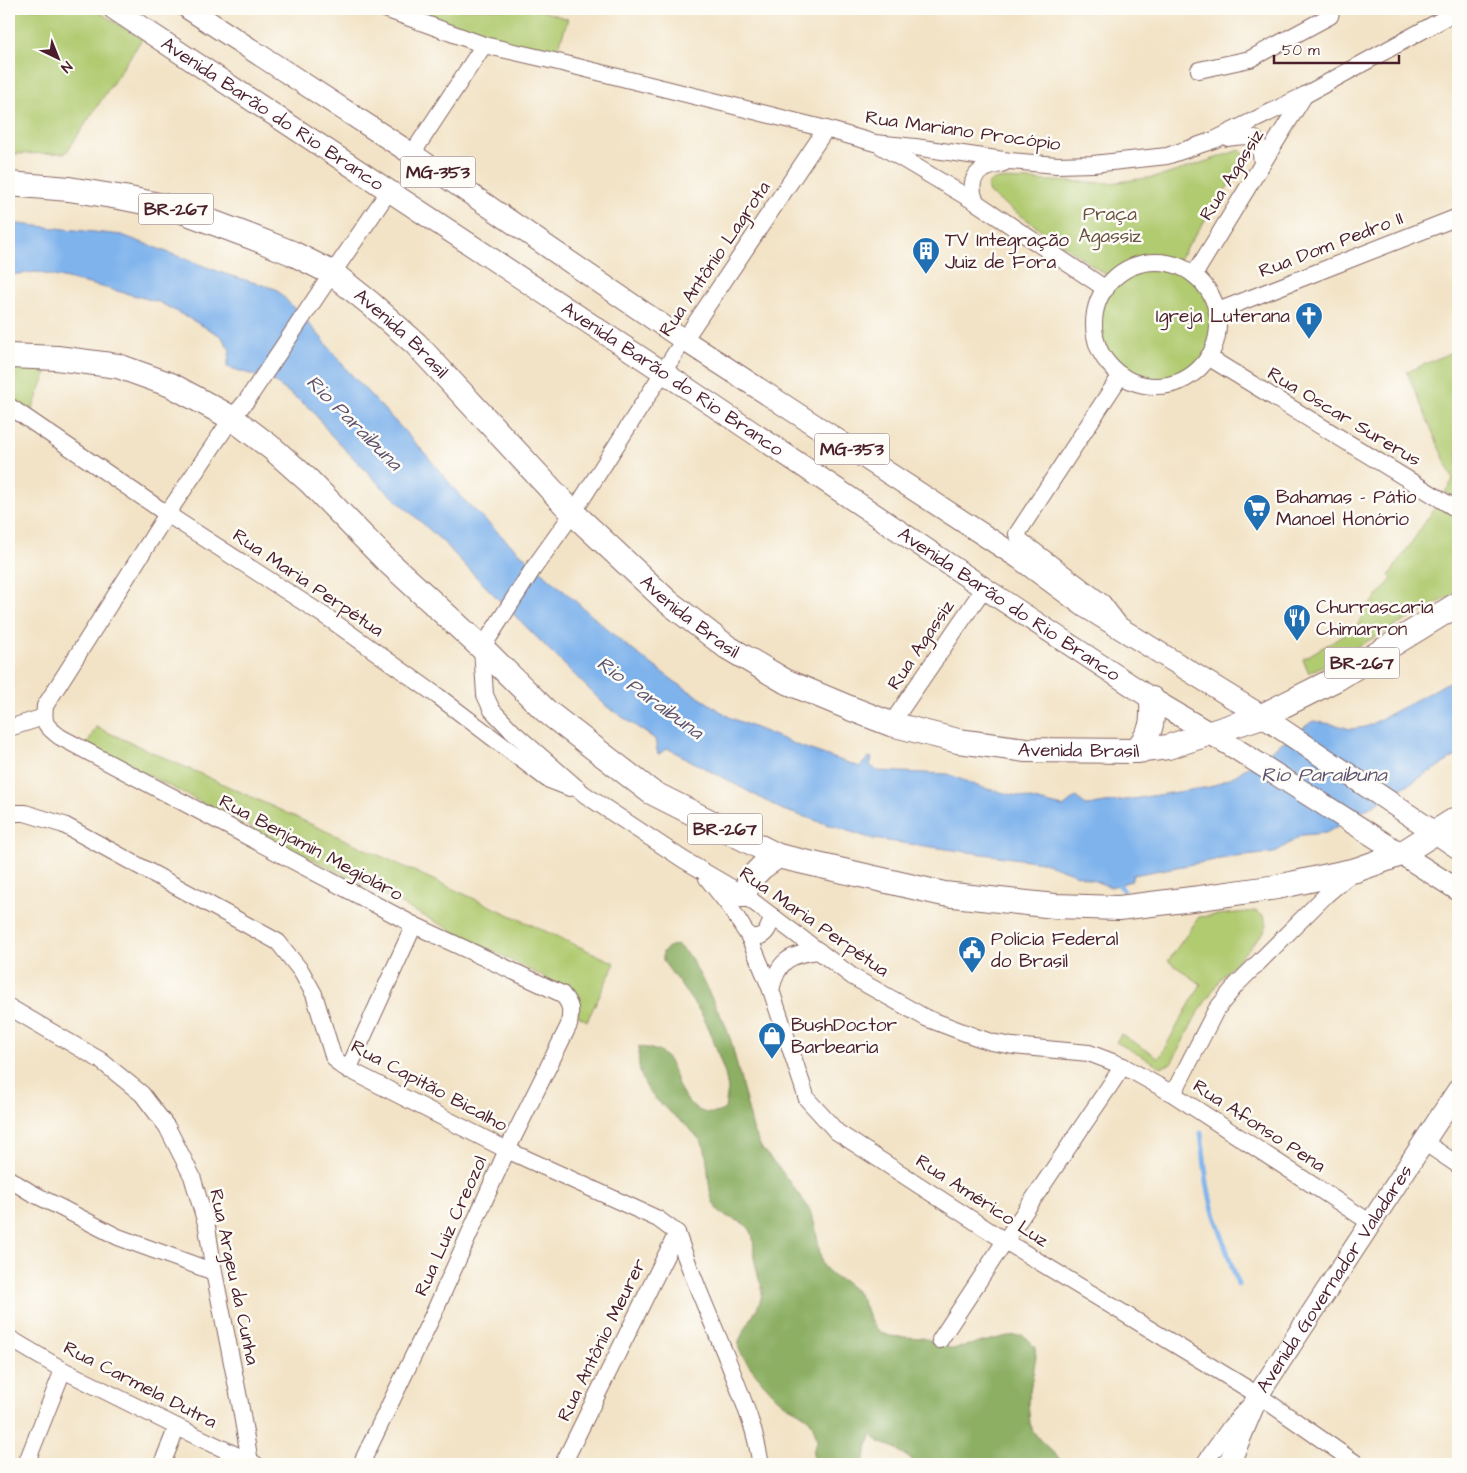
<svg xmlns="http://www.w3.org/2000/svg" width="1467" height="1473" font-family="'Architects Daughter',sans-serif">
<rect width="100%" height="100%" fill="#fdfcf7"/>
<filter id="ink" filterUnits="userSpaceOnUse"><feTurbulence type="fractalNoise" baseFrequency=".02" numOctaves="2"/><feDisplacementMap in="SourceGraphic" scale="10" xChannelSelector="R" yChannelSelector="G"/><feConvolveMatrix kernelMatrix="1 2 1 2 8 2 1 2 1" color-interpolation-filters="sRGB"/></filter>
<filter id="wash" filterUnits="userSpaceOnUse"><feTurbulence type="fractalNoise" baseFrequency=".0096" numOctaves="4" result="noise"/><feDisplacementMap in="SourceGraphic" scale="20" xChannelSelector="R" yChannelSelector="G"/><feGaussianBlur stdDeviation="1.12" result="paint"/><feColorMatrix in="noise" values="0 0 0 0 0 0 0 0 0 0 0 0 0 0 0 0 0 1.4 0 .05"/><feComposite in="paint" operator="in"/></filter>
<g filter="url(#wash)">
<rect width="100%" height="100%" fill="#f2e3c6"/>
<g fill="#b1cb71" stroke="#7e754e">
<path d="M9 9H94L142 39 66 153 9 154Z"/>
<path d="M385 9H536L568 19 554 61Z"/>
<path d="M1240 150 1245 155V161L1177 262C1153 257 1131 258 1111 275 1119 271 1128 265 1138 262 1172 254 1208 276 1217 310 1221 326 1218 341 1211 355 1205 367 1195 378 1183 384 1123 414 1063 348 1098 290L1106 289 1107 279 1106 275 990 194C984 185 990 181 998 179L1110 183 1162 176Z"/>
<path d="M1450 353 1458 373V500L1445 492 1453 480 1407 372Z"/>
<path d="M9 356 52 358 28 420 9 406Z"/>
<path d="M1438 503 1458 515V592L1309 673 1303 659 1357 627 1363 613 1392 579 1389 576Z"/>
<path d="M96 727 234 789 615 963 587 1021 578 1016C580 1003 582 998 571 991L87 744Z"/>
<path d="M1255 911 1263 916 1267 925 1263 933 1220 979 1196 1016 1171 1064 1161 1067 1116 1042 1121 1034 1159 1058 1201 984 1168 961 1199 917Z"/>
</g>
<path fill="#8caf63" stroke="#6b6747" d="M678 945 691 958 725 1024 731 1041 754 1133 762 1149 780 1169 809 1208 815 1225 822 1264 828 1271 834 1277 842 1280 856 1291 862 1300 872 1324 879 1331 889 1336 923 1338 933 1341 952 1349 1008 1336 1023 1335 1029 1340 1035 1348 1036 1357 1028 1402 1030 1423 1033 1431 1040 1440 1065 1464H917L895 1448 879 1442 872 1434 869 1442 863 1464H815C814 1461 813 1456 813 1453 813 1449 816 1446 817 1442 817 1438 814 1428 812 1424 804 1412 796 1411 785 1404 773 1396 745 1363 739 1349 734 1336 765 1308 762 1287 762 1286 759 1280 759 1280 757 1273 756 1265 754 1258 753 1248 755 1236 749 1228 737 1216 722 1221 713 1202 707 1188 709 1152 702 1143 683 1115 643 1103 639 1065 638 1059 639 1053 639 1046 648 1049 659 1049 665 1056 673 1064 675 1080 681 1091 691 1108 706 1120 725 1109L728 1089 725 1074 710 1031 701 1013 663 961V952L670 946Z"/>
<path fill="#7fb3ec" stroke="#64698c" d="M9 223 122 235 225 274 276 289 319 335 347 370 423 451 461 497 508 542 623 643 674 681 731 718 802 747 860 767 869 757 872 758 870 765 877 771 948 774 980 787 1063 807 1076 797 1086 806 1210 787 1236 775 1313 721 1337 725 1350 729 1366 727 1458 677V755L1326 833 1302 835 1274 853 1226 858 1133 875 1131 881 1111 887 1042 862 873 839 783 810 667 748 658 755 655 739 606 706 482 583 442 541 382 487 331 435 311 409 273 381 227 367 230 350 221 336 159 302 94 285 36 272 9 275Z"/>
<g fill="none" stroke-linecap="round" stroke-linejoin="round">
<g stroke="#7fb3ec" stroke-width="5">
<path d="M1116 880 1123 890"/>
<path d="M1201 1133 1207 1183 1212 1207 1238 1284"/>
</g>
</g>
</g>
<g filter="url(#ink)">
<g fill="none" stroke-linecap="round" stroke-linejoin="round">
<defs>
<g id="minor">
<path d="M385 9 484 45 554 61 826 129 875 143 915 147 1010 161 1057 165 1093 164 1167 156 1214 140 1305 95 1458 11"/>
<path d="M1199 70 1250 59 1330 16 1332 9"/>
<path d="M826 129 674 355 573 513 533 569 482 648 485 695 492 710 513 732 584 794 684 860 744 895 853 977 926 1018 976 1037 991 1042 1013 1046 1089 1053 1123 1066 1173 1094 1371 1223"/>
<path d="M1228 138C1255 133 1260 137 1262 164"/>
<path d="M881 146 977 203 1106 289"/>
<path d="M412 154 484 45"/>
<path d="M977 203C970 191 970 175 985 169 990 166 998 165 1004 163"/>
<circle cx="1156" cy="324" r="62"/>
<path d="M1194 275 1304 96"/>
<path d="M1218 311 1458 217"/>
<path d="M1208 357 1458 510"/>
<path d="M9 406 167 514 331 620 439 697 547 779 570 788"/>
<path d="M1119 624 1103 603 1021 541 1017 534 1121 375"/>
<path d="M891 724 984 588"/>
<path d="M9 728 44 717"/>
<path d="M9 813H25L64 825 278 942 301 971 314 994 333 1056 340 1065 507 1150 658 1219 677 1233"/>
<path d="M707 878 730 907 749 937 771 990 807 1099 837 1132 1005 1241 1258 1395 1357 1464"/>
<path d="M749 937C765 939 769 930 772 916"/>
<path d="M771 990C778 960 790 954 819 951"/>
<path d="M9 1007 100 1060 142 1094 167 1127 192 1176 207 1227 214 1272 240 1403 250 1462"/>
<path d="M348 1070 414 925"/>
<path d="M1173 1094 1216 1010 1236 985 1326 895 1352 873"/>
<path d="M1424 1142 1458 1165"/>
<path d="M9 1179 30 1192 118 1237 214 1272"/>
<path d="M677 1233C699 1298 730 1358 751 1423 756 1436 758 1451 761 1464"/>
<path d="M9 1338 63 1370 177 1427 255 1464"/>
<path d="M940 1340 1005 1241 1123 1066"/>
<path d="M26 1464 63 1370"/>
<path d="M162 1464 177 1427"/>
<path d="M361 1464 433 1315 507 1150 569 1025C571 1010 572 1006 562 994L414 925 60 737C46 726 43 725 45 706L167 514 232 418 247 400 323 287 389 191"/>
<path d="M563 1464 677 1233"/>
<path d="M1204 1464 1231 1426 1250 1405"/>
</g>
<g id="major">
<path id="s1" d="M114 9 663 372 984 588 1152 699 1233 747 1458 890"/>
<path d="M189 9 412 154 684 340 1019 558 1084 606 1262 716 1458 848"/>
<path id="s2" d="M1229 1464 1258 1395 1458 1090"/>
</g>
<g id="highway">
<path id="s3" d="M9 184 69 189 124 198 174 208 249 236 292 253 332 273 371 304 416 344 573 513 667 601 727 647 785 681 852 709 891 724 958 741 1026 750 1136 751 1168 747 1262 716 1338 678 1458 604"/>
<path d="M9 356 57 358 118 366 171 385 232 418 273 449 309 481 384 558 482 648 546 711 651 792 778 856 944 894 1055 906 1119 908 1200 898 1277 887 1356 870 1401 854 1458 818"/>
<path d="M1136 751C1152 730 1153 726 1152 699"/>
<path d="M744 895 750 879 762 867 778 856"/>
</g>
</defs>
<use href="#minor" stroke="#856461" stroke-width="18"/>
<use href="#major" stroke="#856461" stroke-width="23"/>
<use href="#highway" stroke="#856461" stroke-width="26"/>
<use href="#minor" stroke="#fff" stroke-width="16"/>
<use href="#major" stroke="#fff" stroke-width="21"/>
<use href="#highway" stroke="#fff" stroke-width="24"/>
</g>
</g>
<defs>
<symbol id="building-pin" viewBox="-11 -11 22 30"><path d="M0 17L-7.5 6A9.5 9.5 0 1 1 7.5 6Z" fill="#1f6fb2" stroke="#fdfcf7"/><path d="M-4-6H4V6H1V3H-1V6H-4ZM-2.5-4.3h1.7v1.8h-1.7ZM.8-4.3h1.7v1.8H.8ZM-2.5-1h1.7V.8h-1.7ZM.8-1h1.7V.8H.8Z" fill="#fff"/></symbol>
<symbol id="church-pin" viewBox="-11 -11 22 30"><path d="M0 17L-7.5 6A9.5 9.5 0 1 1 7.5 6Z" fill="#1f6fb2" stroke="#fdfcf7"/><path d="M-1.2-6h2.4v3.5h3.3v2.4h-3.3V6h-2.4V-.1h-3.3v-2.4h3.3Z" fill="#fff"/></symbol>
<symbol id="supermarket-pin" viewBox="-11 -11 22 30"><path d="M0 17L-7.5 6A9.5 9.5 0 1 1 7.5 6Z" fill="#1f6fb2" stroke="#fdfcf7"/><path d="M-6-5.5h2.5l.6 2H6L4.5 2H-2.5L-4.4-4H-6ZM-1.5 3.2a1.3 1.3 0 1 0 .1 0ZM3 3.2a1.3 1.3 0 1 0 .1 0Z" fill="#fff"/></symbol>
<symbol id="restaurant-pin" viewBox="-11 -11 22 30"><path d="M0 17L-7.5 6A9.5 9.5 0 1 1 7.5 6Z" fill="#1f6fb2" stroke="#fdfcf7"/><path d="M-5-6h1v4h1v-4h1v4h1v-4h1v5L-1.5 .5V6h-2V.5L-5-1ZM5-6V6H3V1.5H1.5Q1.5-4 5-6Z" fill="#fff"/></symbol>
<symbol id="civic-pin" viewBox="-11 -11 22 30"><path d="M0 17L-7.5 6A9.5 9.5 0 1 1 7.5 6Z" fill="#1f6fb2" stroke="#fdfcf7"/><path d="M-.6-6.5H3V-4.5H.6V-3L4-1V1h2V6H-6V1h2V-1L-.6-3ZM-1.2 2.5V6h2.4V2.5Z" fill="#fff"/></symbol>
<symbol id="shop-pin" viewBox="-11 -11 22 30"><path d="M0 17L-7.5 6A9.5 9.5 0 1 1 7.5 6Z" fill="#1f6fb2" stroke="#fdfcf7"/><path d="M-5-2.5h2.3a2.7 3.5 0 0 1 5.4 0H5L5.5 6h-11ZM-1.5-2.5h3a1.5 2.3 0 0 0-3 0Z" fill="#fff"/></symbol>
</defs>
<g fill-rule="evenodd">
<use href="#building-pin" x="910" y="235" width="32" height="43"/>
<use href="#church-pin" x="1293" y="300" width="32" height="43"/>
<use href="#supermarket-pin" x="1241" y="492" width="32" height="43"/>
<use href="#restaurant-pin" x="1281" y="602" width="32" height="43"/>
<use href="#civic-pin" x="956" y="934" width="32" height="43"/>
<use href="#shop-pin" x="756" y="1020" width="32" height="43"/>
</g>
<g text-anchor="middle" dominant-baseline="central" stroke-width="5" stroke-linejoin="round" paint-order="stroke">
<g fill="#fdfcf7" stroke="#806168" stroke-width="1">
<rect x="400.5" y="156.5" width="75" height="31" rx="4"/>
<rect x="138.5" y="193.5" width="75" height="31" rx="4"/>
<rect x="814.5" y="433.5" width="75" height="31" rx="4"/>
<rect x="1324.5" y="647.5" width="75" height="31" rx="4"/>
<rect x="687.5" y="813.5" width="75" height="31" rx="4"/>
</g>
<g font-size="18" font-weight="bold" fill="#4a1f2b">
<text x="438" y="172">MG-353</text>
<text x="176" y="209">BR-267</text>
<text x="852" y="449">MG-353</text>
<text x="1362" y="663">BR-267</text>
<text x="725" y="829">BR-267</text>
</g>
<g font-size="19" fill="#4a1f2b" stroke="#fdfcf7">
<text stroke="none"><textPath href="#s1" startOffset="190">Avenida Barão do Rio Branco</textPath></text>
<text transform="translate(963 131) rotate(8)">Rua Mariano Procópio</text>
<text transform="translate(1232 175) rotate(-58)">Rua Agassiz</text>
<text transform="translate(1331 245) rotate(-21)">Rua Dom Pedro II</text>
<text transform="translate(715 259) rotate(-56)">Rua Antônio Lagrota</text>
<text stroke="none"><textPath href="#s3" startOffset="430">Avenida Brasil</textPath></text>
<text stroke="none"><textPath href="#s1" startOffset="670">Avenida Barão do Rio Branco</textPath></text>
<text transform="translate(1344 417) rotate(31)">Rua Oscar Surerus</text>
<text transform="translate(308 583) rotate(34)">Rua Maria Perpétua</text>
<text stroke="none"><textPath href="#s1" startOffset="1075">Avenida Barão do Rio Branco</textPath></text>
<text stroke="none"><textPath href="#s3" startOffset="835">Avenida Brasil</textPath></text>
<text transform="translate(921 645) rotate(-56)">Rua Agassiz</text>
<text stroke="none"><textPath href="#s3" startOffset="1255">Avenida Brasil</textPath></text>
<text transform="translate(311 848) rotate(28)">Rua Benjamin Megioláro</text>
<text transform="translate(814 922) rotate(35)">Rua Maria Perpétua</text>
<text transform="translate(429 1086) rotate(28)">Rua Capitão Bicalho</text>
<text transform="translate(1259 1126) rotate(33)">Rua Afonso Pena</text>
<text transform="translate(982 1201) rotate(33)">Rua Américo Luz</text>
<text transform="translate(451 1226) rotate(-66)">Rua Luiz Creozol</text>
<text transform="translate(234 1277) rotate(78)">Rua Argeu da Cunha</text>
<text stroke="none"><textPath href="#s2" startOffset="214">Avenida Governador Valadares</textPath></text>
<text transform="translate(602 1340) rotate(-64)">Rua Antônio Meurer</text>
<text transform="translate(140 1385) rotate(27)">Rua Carmela Dutra</text>
</g>
<g font-size="19" fill="#695340" stroke="#fdfcf7">
<text x="1110" y="214">Praça<tspan x="1110" dy="22">Agassiz</tspan></text>
</g>
<g font-size="19" fill="#4a1f2b" stroke="#fdfcf7" text-anchor="start">
<text x="945" y="240">TV Integração<tspan x="945" dy="22">Juiz de Fora</tspan></text>
<text x="1290" y="316" text-anchor="end">Igreja Luterana</text>
<text x="1276" y="497">Bahamas - Pátio<tspan x="1276" dy="22">Manoel Honório</tspan></text>
<text x="1316" y="607">Churrascaria<tspan x="1316" dy="22">Chimarron</tspan></text>
<text x="991" y="939">Polícia Federal<tspan x="991" dy="22">do Brasil</tspan></text>
<text x="791" y="1025">BushDoctor<tspan x="791" dy="22">Barbearia</tspan></text>
</g>
<g font-size="20" font-style="italic" fill="#5d536f" stroke="#fdfcf7">
<text transform="translate(354 423) rotate(45)">Rio Paraibuna</text>
<text transform="translate(650 698) rotate(36)">Rio Paraibuna</text>
<text x="1324" y="775">Rio Paraibuna</text>
</g>
</g>
<rect width="1467" height="1473" fill="none" stroke="#fdfcf7" stroke-width="30"/>
<g transform="translate(58 58) rotate(137)" stroke="#fdfcf7" stroke-width="4" paint-order="stroke">
<path d="M0-4L9 19L0 12L-9 19Z" fill="#4a1f2b"/>
<text y="-8" font-size="14" font-weight="bold" text-anchor="middle" fill="#4a1f2b">N</text>
</g>
<path d="M1274 55v8h125v-8" fill="none" stroke="#4a1f2b" stroke-width="2.5"/>
<text x="1282" y="55" font-size="15" fill="#4a1f2b" stroke="#fdfcf7" stroke-width="4" paint-order="stroke">50 m</text>
</svg>
